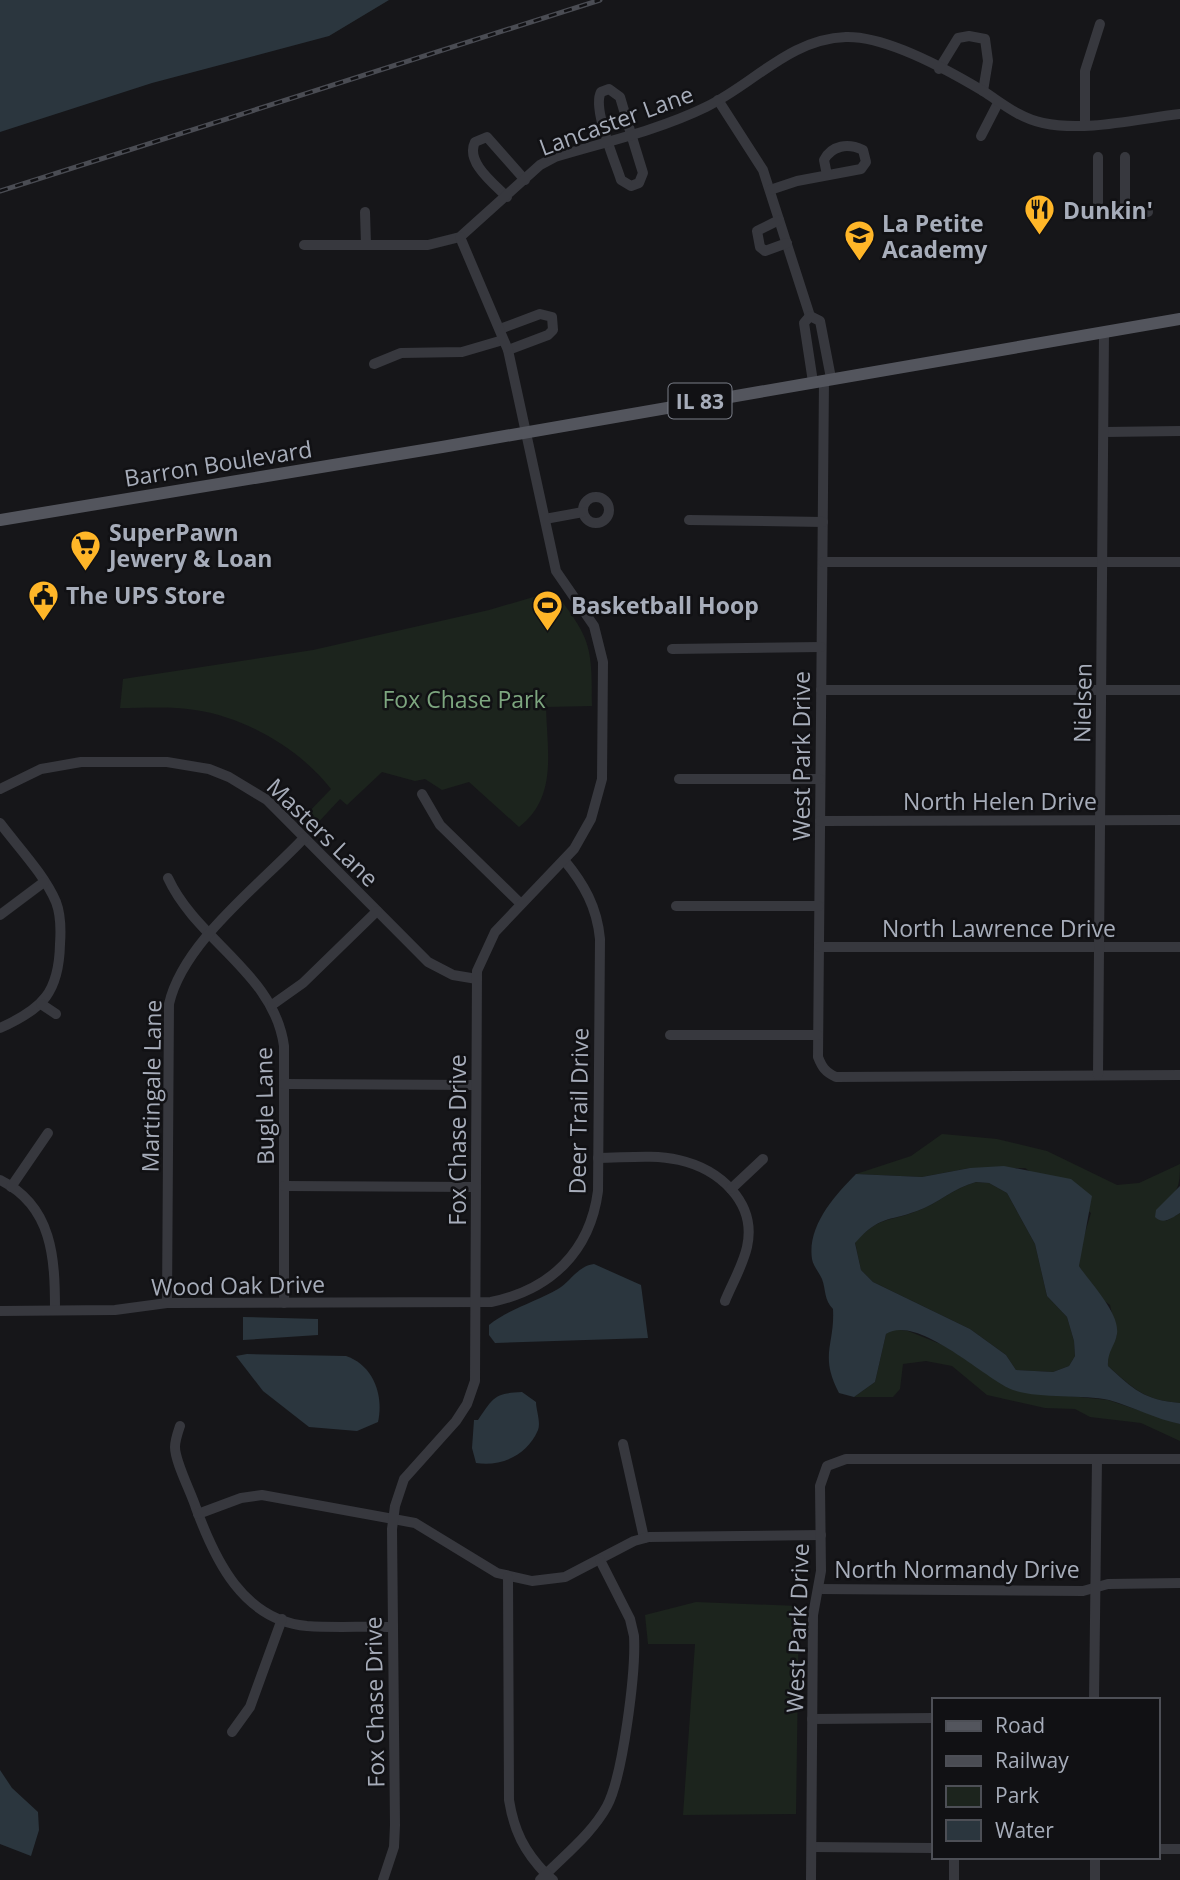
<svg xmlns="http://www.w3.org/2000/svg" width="1180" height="1880" font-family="'Open Sans',sans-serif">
<rect width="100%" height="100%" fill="#161619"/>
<g fill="#1c241d">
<path d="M554 591C591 639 592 645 592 706L546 707C547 751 558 797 519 827L469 782 442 790 425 779 415 781 382 772 347 805 340 799 313 828 304 817 331 789C300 749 245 717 195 710 171 706 144 708 120 708L123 679 313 650 489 610Z"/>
<path d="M942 1134 997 1139 1047 1151 1117 1185 1139 1183 1180 1164C1180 1191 1177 1192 1157 1210L1166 1221 1180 1213V1403C1144 1400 1134 1389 1108 1366L1107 1354 1117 1335 1110 1305 1099 1297 1079 1266 1081 1246 1091 1213 1025 1168H970L922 1177 856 1174 911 1156Z"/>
<path d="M976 1182 989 1183 1007 1193 1035 1244 1047 1296 1067 1317 1074 1341 1075 1356 1069 1366 1053 1372 1016 1370 1006 1355 970 1329 873 1282 861 1270 855 1242C881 1215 887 1223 917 1211 939 1203 953 1188 976 1182Z"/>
<path d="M893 1329 908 1331 943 1345 1014 1390 1108 1400 1180 1424V1441L1141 1423 1090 1417 1075 1409 1045 1408 987 1395 952 1366 926 1361 903 1364 900 1389 893 1397H854L875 1382 886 1334Z"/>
<path d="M696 1602 799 1606 796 1814 683 1815 695 1644H648L645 1615Z"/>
</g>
<g fill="#2b363e" fill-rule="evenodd">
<path d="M0 0H389L329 36 152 83 0 132Z"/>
<path d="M1004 1166 1071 1179 1092 1196 1079 1266C1091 1284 1120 1313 1117 1334 1115 1346 1107 1352 1108 1366 1133 1389 1144 1400 1180 1403V1424C1156 1419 1133 1407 1109 1400 1082 1394 1038 1399 1013 1390 985 1379 917 1313 886 1334L875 1382 854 1397 839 1393C819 1355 835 1345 833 1309 824 1300 826 1290 822 1279 819 1272 813 1266 812 1259 807 1226 835 1195 856 1174L922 1177 970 1168ZM976 1182 989 1183 1007 1193 1035 1244 1047 1296 1067 1317 1074 1341 1075 1356 1069 1366 1053 1372 1016 1370 1006 1355 970 1329 873 1282 861 1270 855 1243C880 1215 887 1222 917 1211 939 1203 953 1188 976 1182Z"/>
<path d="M1180 1186V1213C1172 1218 1163 1225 1155 1217L1156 1210Z"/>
<path d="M594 1264 641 1285 648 1338 495 1343 489 1335V1325C508 1309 536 1302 558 1289 571 1281 578 1266 594 1264Z"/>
<path d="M243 1317 318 1319V1335L243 1340Z"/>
<path d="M247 1354 346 1356C373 1365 384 1395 378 1422L357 1431 309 1427 263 1391 236 1356Z"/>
<path d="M522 1392 536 1402C536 1410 541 1422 538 1430 527 1456 500 1467 476 1463L472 1448 474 1420H478C493 1398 494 1393 522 1392Z"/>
<path d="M0 1770 12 1788 38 1812 39 1830 31 1856 0 1844Z"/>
</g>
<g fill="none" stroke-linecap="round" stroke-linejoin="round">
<g stroke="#37383e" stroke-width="10">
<path d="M939 69 958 38 969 36 985 39 988 61 983 91"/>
<path d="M609 89 620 97 631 134 643 173 639 183 631 186 621 180C615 161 592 108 601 92Z"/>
<path d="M718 100 763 170 810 316"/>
<path d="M1085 125V71L1100 24"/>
<path d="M981 136 998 103"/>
<path d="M1098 157V212H1148"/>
<path d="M1125 157V212"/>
<path d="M770 190 797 181 861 169 866 162 863 150C848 143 832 145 824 160L827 175"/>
<path d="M507 197C494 184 465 162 475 142L487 137 525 180"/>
<path d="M365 212 366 245"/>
<path d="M779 220 757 231 760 247 765 251 787 243"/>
<path d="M304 245H428L460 237 540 165 555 157C605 142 659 130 706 107 754 84 789 39 846 37 886 36 948 70 983 91 1002 103 1019 118 1043 123 1086 132 1136 119 1180 114"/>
<path d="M500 329 540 314 552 317 553 330 548 335 508 350"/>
<path d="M374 364 401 353 462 352 503 340"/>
<path d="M824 380 818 1057C822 1067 825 1072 836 1077L1180 1075"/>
<path d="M813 382 804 323 810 316 820 321 831 378"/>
<path d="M1105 432 1180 431"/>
<circle cx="596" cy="510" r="13"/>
<path d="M545 519 583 512"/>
<path d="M689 520 823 522"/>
<path d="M823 562H1180"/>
<path d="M672 649 821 647"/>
<path d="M821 690H1180"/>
<path d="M679 779H820"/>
<path d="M0 789 41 769 81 762H167L209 769 229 777 267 800 428 962 453 975 477 979"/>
<path d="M422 794 440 825 521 904"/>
<path d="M820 821 1180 820"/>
<path d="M0 823C18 847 44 874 56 902 61 915 61 930 60 944 59 992 43 1009 0 1028"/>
<path d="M168 878C197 941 274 973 284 1046V1303"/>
<path d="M676 906H819"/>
<path d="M0 915 44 882"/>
<path d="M819 947H1180"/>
<path d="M41 1004 56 1014"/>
<path d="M272 1005 303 983 377 911"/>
<path d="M670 1035H818"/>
<path d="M1098 1075 1104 332"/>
<path d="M284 1084 476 1085"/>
<path d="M598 1158C624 1158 653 1154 679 1160 719 1169 757 1202 747 1247 743 1265 732 1284 725 1301"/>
<path d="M0 1180C53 1206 55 1259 55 1310"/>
<path d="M284 1186 476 1187"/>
<path d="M11 1187 48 1133"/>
<path d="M731 1189 763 1159"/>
<path d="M167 1303 169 1004C183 942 260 885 304 838"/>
<path d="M0 1311 115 1310 167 1303 491 1302C550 1290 590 1252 598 1191L600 939C597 907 584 884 564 860"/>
<path d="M180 1426C178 1432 175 1440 175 1447 175 1462 191 1492 196 1508 215 1560 243 1620 307 1626 335 1628 365 1626 393 1627"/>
<path d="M623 1444 644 1538"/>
<path d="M198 1514 241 1498 262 1495 415 1523 497 1573 532 1581 565 1577 634 1541 649 1537 821 1535"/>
<path d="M508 1577 509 1800C514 1831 524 1851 546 1874 567 1853 593 1832 607 1806 623 1776 636 1671 634 1636L630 1619 600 1560"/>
<path d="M818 1589 1083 1591 1108 1584 1180 1583"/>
<path d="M1094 1700 1097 1459"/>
<path d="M812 1719 933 1718"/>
<path d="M232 1732 250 1707 282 1619"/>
<path d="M812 1847 933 1848"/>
<path d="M1157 1849H1180"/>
<path d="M383 1880 394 1847 395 1825 392 1529 395 1506 404 1479 456 1421 467 1404 475 1381 477 971 495 932 574 849 591 819 602 779 603 662 594 626 556 571 508 350 460 237"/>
<path d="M540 1880 546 1874 553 1880"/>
<path d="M811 1880 813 1615 821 1571 820 1486 827 1466 846 1459H1180"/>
<path d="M954 1880V1857"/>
<path d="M1095 1880V1857"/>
</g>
<path stroke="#53555d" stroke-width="12" d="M0 520 442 447 1180 319"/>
<defs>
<path id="rail" d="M0 191 600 0"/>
</defs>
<use href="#rail" stroke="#4a4c53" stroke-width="5"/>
<use href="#rail" stroke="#111114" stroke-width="2.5" stroke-dasharray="8" stroke-linecap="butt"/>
</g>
<defs>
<symbol id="restaurant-pin" viewBox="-11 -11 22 30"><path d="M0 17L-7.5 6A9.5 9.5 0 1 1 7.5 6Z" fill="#ffb628" stroke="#111114"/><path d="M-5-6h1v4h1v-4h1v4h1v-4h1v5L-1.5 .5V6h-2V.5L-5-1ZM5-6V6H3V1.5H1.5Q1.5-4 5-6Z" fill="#111"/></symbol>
<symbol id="school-pin" viewBox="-11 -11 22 30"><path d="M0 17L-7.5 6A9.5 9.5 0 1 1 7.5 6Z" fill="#ffb628" stroke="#111114"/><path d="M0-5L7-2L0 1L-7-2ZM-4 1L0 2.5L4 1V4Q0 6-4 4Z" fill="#111"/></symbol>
<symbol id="supermarket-pin" viewBox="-11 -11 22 30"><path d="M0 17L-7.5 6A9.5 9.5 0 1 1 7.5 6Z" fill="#ffb628" stroke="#111114"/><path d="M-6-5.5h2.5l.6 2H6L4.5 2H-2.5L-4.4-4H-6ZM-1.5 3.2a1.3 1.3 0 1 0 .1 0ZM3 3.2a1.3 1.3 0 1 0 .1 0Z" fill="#111"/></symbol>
<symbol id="civic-pin" viewBox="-11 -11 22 30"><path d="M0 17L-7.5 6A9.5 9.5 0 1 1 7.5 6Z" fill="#ffb628" stroke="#111114"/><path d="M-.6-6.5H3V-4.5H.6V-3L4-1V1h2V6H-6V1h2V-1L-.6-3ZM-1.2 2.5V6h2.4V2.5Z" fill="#111"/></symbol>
<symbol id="stadium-pin" viewBox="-11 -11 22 30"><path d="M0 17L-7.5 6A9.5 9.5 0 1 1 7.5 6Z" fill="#ffb628" stroke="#111114"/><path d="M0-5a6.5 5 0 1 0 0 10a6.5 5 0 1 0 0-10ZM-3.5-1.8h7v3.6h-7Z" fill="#111"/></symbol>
</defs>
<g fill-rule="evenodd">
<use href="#restaurant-pin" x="1022" y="192" width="35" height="47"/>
<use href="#school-pin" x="842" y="218" width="35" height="47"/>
<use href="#supermarket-pin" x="68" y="528" width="35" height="47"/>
<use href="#civic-pin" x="26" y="578" width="35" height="47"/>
<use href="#stadium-pin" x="530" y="588" width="35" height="47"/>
</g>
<g text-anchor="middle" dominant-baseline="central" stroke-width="5" stroke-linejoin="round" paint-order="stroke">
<rect fill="#111114" stroke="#7a7e88" stroke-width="2" x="668.5" y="383.5" width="63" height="35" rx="5"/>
<g font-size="21" font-weight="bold" fill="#a7adba">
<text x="700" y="401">IL 83</text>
</g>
<g font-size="23" fill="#a7adba" stroke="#111114">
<text transform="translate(616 120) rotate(-20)">Lancaster Lane</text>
<text transform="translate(218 463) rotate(-9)">Barron Boulevard</text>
<text transform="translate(1082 703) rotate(-89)">Nielsen</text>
<text transform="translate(801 756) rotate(-90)">West Park Drive</text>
<text x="1000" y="801">North Helen Drive</text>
<text transform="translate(323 832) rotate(44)">Masters Lane</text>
<text x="999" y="928">North Lawrence Drive</text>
<text transform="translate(151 1086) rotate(-89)">Martingale Lane</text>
<text transform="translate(264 1106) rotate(-91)">Bugle Lane</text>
<text transform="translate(578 1111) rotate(-89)">Deer Trail Drive</text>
<text transform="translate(457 1140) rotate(-90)">Fox Chase Drive</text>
<text transform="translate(238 1285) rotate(-1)">Wood Oak Drive</text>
<text x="957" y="1569">North Normandy Drive</text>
<text transform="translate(797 1628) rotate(-88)">West Park Drive</text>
<text transform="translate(374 1702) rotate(-91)">Fox Chase Drive</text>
</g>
<g font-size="23" font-weight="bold" fill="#a7adba" stroke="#111114" text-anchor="start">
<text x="1063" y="210">Dunkin'</text>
<text x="882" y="223">La Petite<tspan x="882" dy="26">Academy</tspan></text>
<text x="109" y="532">SuperPawn<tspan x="109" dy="26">Jewery &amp; Loan</tspan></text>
<text x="66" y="595">The UPS Store</text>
<text x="571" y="605">Basketball Hoop</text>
</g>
<g font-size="23" fill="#7da67f" stroke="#111114">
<text x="464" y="699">Fox Chase Park</text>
</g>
</g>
<rect x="932" y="1698" width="228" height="161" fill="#111114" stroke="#4d4f56" stroke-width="2"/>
<rect x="946" y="1721" width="35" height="10" fill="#53555d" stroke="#4d4f56" stroke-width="2"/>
<text x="995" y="1733" font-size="21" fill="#a7adba">Road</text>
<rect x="946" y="1756" width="35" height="10" fill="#4a4c53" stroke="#4d4f56" stroke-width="2"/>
<text x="995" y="1768" font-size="21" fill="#a7adba">Railway</text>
<rect x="946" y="1786" width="35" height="21" fill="#1c241d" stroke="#4d4f56" stroke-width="2"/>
<text x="995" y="1803" font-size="21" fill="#a7adba">Park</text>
<rect x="946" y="1820" width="35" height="21" fill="#2b363e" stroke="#4d4f56" stroke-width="2"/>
<text x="995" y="1838" font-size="21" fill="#a7adba">Water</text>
</svg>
